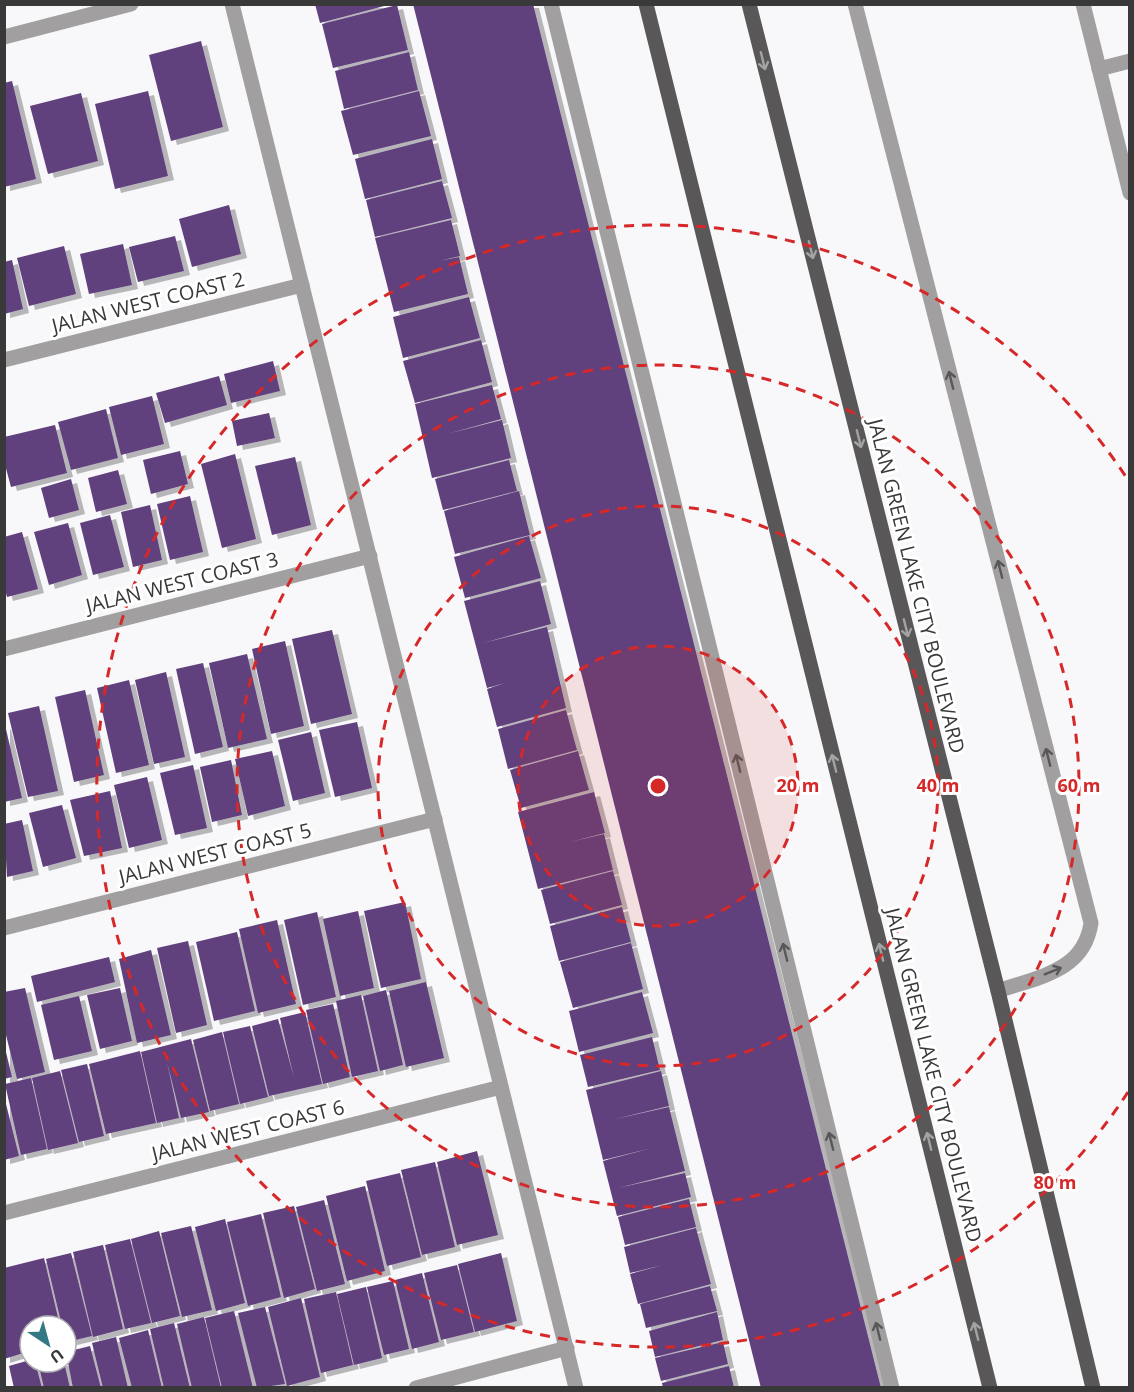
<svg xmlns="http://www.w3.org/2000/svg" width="1134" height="1392" font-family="'Open Sans',sans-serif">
<defs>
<filter id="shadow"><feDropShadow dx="6" dy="4" stdDeviation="0" flood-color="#0004"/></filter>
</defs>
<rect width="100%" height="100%" fill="#f8f7fa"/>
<g fill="#603f7d" filter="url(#shadow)">
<path d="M315 4H388V5L320 23Z"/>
<path d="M413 4H533L881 1388H761Z"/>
<path d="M397 5 408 50 333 68 322 24Z"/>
<path d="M201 41 223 127 171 141 149 55Z"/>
<path d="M409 52 418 90 344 109 335 71Z"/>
<path d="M12 81 36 179 4 187V83Z"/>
<path d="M148 91 168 176 115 189 95 104Z"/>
<path d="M419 91 431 136 353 155 341 111Z"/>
<path d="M81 93 98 161 48 174 30 106Z"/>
<path d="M432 139 442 179 365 199 355 159Z"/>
<path d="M442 181 452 218 375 237 366 200Z"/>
<path d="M229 205 241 254 192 267 179 219Z"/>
<path d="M451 220 460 256 439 261 459 257 468 294 394 312 375 238Z"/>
<path d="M175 236 184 271 138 282 129 247Z"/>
<path d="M123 244 132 285 89 294 80 254Z"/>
<path d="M64 246 76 294 29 306 17 258Z"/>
<path d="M12 260 23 309 4 314V262Z"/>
<path d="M469 297 480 338 403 358 393 317Z"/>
<path d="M481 340 492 382 415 403 403 361Z"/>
<path d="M273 361 280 391 231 403 224 374Z"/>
<path d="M219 376 227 405 165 423 156 393Z"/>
<path d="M492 385 501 419 447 434 502 420 511 458 432 478 415 404Z"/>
<path d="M152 396 164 444 121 455 109 407Z"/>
<path d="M106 409 118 458 71 470 58 422Z"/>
<path d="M269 413 275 438 237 446 232 421Z"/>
<path d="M55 425 67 473 11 487 4 461V437Z"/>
<path d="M180 451 188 484 151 494 143 460Z"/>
<path d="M235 454 256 539 222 548 201 464Z"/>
<path d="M295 457 311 525 272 535 255 466Z"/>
<path d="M509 460 517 491 443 510 435 479Z"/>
<path d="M118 470 127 504 96 512 88 478Z"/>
<path d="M71 479 79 510 49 518 41 488Z"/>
<path d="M519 491 530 535 455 554 444 511Z"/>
<path d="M190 496 203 552 170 560 157 504Z"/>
<path d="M150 505 162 560 133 567 121 512Z"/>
<path d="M110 515 124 567 93 575 80 523Z"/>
<path d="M68 523 82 575 49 585 34 532Z"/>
<path d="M22 532 38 589 7 597 4 586V537Z"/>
<path d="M529 536 541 578 465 598 454 557Z"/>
<path d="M540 581 551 624 483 643 547 627 566 708 497 727 487 689 505 683 487 688 464 601Z"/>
<path d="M332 630 352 714 311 724 292 639Z"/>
<path d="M285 641 304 726 271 734 252 649Z"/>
<path d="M247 654 267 739 228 748 209 663Z"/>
<path d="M203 663 223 747 195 754 176 669Z"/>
<path d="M166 672 185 757 154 764 135 680Z"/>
<path d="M129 680 149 765 116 773 97 688Z"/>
<path d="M85 690 104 775 74 782 55 697Z"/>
<path d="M39 706 58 791 28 797 8 713Z"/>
<path d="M566 710 577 750 508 769 498 729Z"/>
<path d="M357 722 372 788 335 797 319 730Z"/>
<path d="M5 725 22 798 4 802V726Z"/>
<path d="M311 732 325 793 293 801 278 740Z"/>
<path d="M272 751 285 806 248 816 235 759Z"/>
<path d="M578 751 589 790 521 808 510 770Z"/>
<path d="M231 760 242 815 212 822 200 767Z"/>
<path d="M193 765 207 828 175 835 160 773Z"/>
<path d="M147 777 162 840 129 848 114 785Z"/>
<path d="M110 791 122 848 84 856 70 800Z"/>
<path d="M594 792 605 833 570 842 604 834 613 870 538 889 518 812Z"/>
<path d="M62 805 76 858 43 867 29 813Z"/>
<path d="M22 820 33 871 7 877 4 824Z"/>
<path d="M613 871 622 905 550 924 541 890Z"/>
<path d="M405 902 421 979 381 988 364 911Z"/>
<path d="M622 907 631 942 559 961 550 926Z"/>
<path d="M358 911 374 988 340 996 323 919Z"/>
<path d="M317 912 336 997 303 1005 284 920Z"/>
<path d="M277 920 296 1004 258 1013 239 929Z"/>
<path d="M237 932 255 1011 214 1021 196 942Z"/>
<path d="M188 941 207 1025 176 1033 157 948Z"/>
<path d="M631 943 643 989 573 1008 560 962Z"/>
<path d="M151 950 171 1035 137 1043 119 959Z"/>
<path d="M109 957 115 982 37 1002 31 976Z"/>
<path d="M426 982 444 1058 406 1067 389 991Z"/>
<path d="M25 988 45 1072 17 1079 4 1027V992Z"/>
<path d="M120 988 132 1041 100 1049 87 995Z"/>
<path d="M386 990 403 1065 380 1071 363 996Z"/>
<path d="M642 992 653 1033 579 1052 569 1011Z"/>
<path d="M361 995 378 1071 352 1077 336 1001Z"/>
<path d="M79 996 92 1051 54 1060 41 1005Z"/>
<path d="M333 1004 350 1077 323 1084 306 1010Z"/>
<path d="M305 1012 322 1084 269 1096 252 1026 278 1019 294 1078 280 1018Z"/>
<path d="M250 1026 268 1097 240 1104 223 1032Z"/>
<path d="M222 1032 239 1104 210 1111 193 1040Z"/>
<path d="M652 1037 660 1070 588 1087 580 1055Z"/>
<path d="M191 1039 209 1112 181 1118 167 1062 179 1118 157 1123 141 1052Z"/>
<path d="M5 1048 12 1077 4 1079V1049Z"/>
<path d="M140 1051 156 1123 106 1134 89 1064Z"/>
<path d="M87 1064 104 1136 79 1142 61 1070Z"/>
<path d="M60 1071 78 1143 48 1150 32 1078Z"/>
<path d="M661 1071 669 1106 611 1120 669 1107 685 1171 618 1188 685 1173 691 1197 617 1216 603 1161 652 1148 603 1160 586 1090Z"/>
<path d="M31 1078 47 1149 21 1155 5 1084Z"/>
<path d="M4 1096 19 1156 4 1160Z"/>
<path d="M477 1151 498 1235 457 1245 437 1162Z"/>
<path d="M435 1162 455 1247 422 1255 401 1170Z"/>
<path d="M400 1173 421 1257 387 1266 366 1181Z"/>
<path d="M365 1186 385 1271 347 1281 326 1196Z"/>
<path d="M689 1199 696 1227 625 1245 618 1217Z"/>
<path d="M324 1200 345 1284 317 1291 296 1207Z"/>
<path d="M294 1206 315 1289 284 1298 263 1213Z"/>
<path d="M261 1214 281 1297 248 1306 227 1222Z"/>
<path d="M225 1219 245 1303 216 1311 195 1227Z"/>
<path d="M191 1226 212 1310 182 1317 161 1233Z"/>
<path d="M696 1228 711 1284 638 1304 630 1274 663 1265 630 1273 624 1247Z"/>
<path d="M159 1231 180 1316 152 1323 131 1239Z"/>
<path d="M130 1239 151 1323 125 1329 105 1245Z"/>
<path d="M103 1245 123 1329 93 1337 73 1252Z"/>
<path d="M71 1253 92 1336 67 1342 66 1326H62L46 1259Z"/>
<path d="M501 1253 517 1321 475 1332 458 1264Z"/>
<path d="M44 1258 60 1326H30V1351L4 1359V1268Z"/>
<path d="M457 1265 474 1332 441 1340 424 1273Z"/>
<path d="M422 1273 439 1342 412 1349 395 1280Z"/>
<path d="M393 1281 409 1349 384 1355 367 1287Z"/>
<path d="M710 1286 717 1311 646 1328 640 1304Z"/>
<path d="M366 1287 382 1358 354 1365 337 1294Z"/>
<path d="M336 1292 353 1365 321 1373 304 1299Z"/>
<path d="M301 1298 320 1377 287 1386 268 1307Z"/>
<path d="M265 1307 285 1384 257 1388 238 1313Z"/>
<path d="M234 1311 253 1388H222L205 1318Z"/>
<path d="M717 1312 723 1340 655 1357 649 1331Z"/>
<path d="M204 1317 221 1388H192L177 1324Z"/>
<path d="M174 1323 190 1388H164L150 1329Z"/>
<path d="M148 1330 162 1388H132L119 1338Z"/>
<path d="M116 1337 128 1388H103L92 1343Z"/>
<path d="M723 1342 728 1364 661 1381 655 1358Z"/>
<path d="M90 1346 101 1388H73L66 1352Z"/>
<path d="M30 1360 35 1362 42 1388H14L9 1366Z"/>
<path d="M38 1362H64L70 1388H44Z"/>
<path d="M729 1366 734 1388H663L662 1383Z"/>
</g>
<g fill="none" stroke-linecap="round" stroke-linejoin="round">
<g stroke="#a19f9f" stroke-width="15">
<path d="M232 4 576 1388"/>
<path d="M551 4 892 1388"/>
<path d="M855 4 1091 923C1084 972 1037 977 998 991"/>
<path d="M1083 4 1130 193"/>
<path d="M4 37 131 4"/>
<path d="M1099 69 1130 61"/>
<path d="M4 360 302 285"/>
<path d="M4 649 370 556"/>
<path d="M4 928 435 819"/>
<path d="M4 1213 501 1087"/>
<path d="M416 1388 567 1348"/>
</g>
<g stroke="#5a5758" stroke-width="15">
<path d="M646 4 990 1388"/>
<path d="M749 4 998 991 1093 1388"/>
</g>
</g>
<defs><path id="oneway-shaft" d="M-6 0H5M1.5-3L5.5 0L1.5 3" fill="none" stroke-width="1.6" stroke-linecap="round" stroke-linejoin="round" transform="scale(1.5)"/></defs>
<g stroke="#a4a3a3">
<use href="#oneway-shaft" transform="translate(763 61) rotate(76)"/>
<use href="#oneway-shaft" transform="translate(811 250) rotate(76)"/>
<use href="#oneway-shaft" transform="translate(859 439) rotate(76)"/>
<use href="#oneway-shaft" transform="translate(906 628) rotate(76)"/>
<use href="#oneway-shaft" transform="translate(834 763) rotate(-104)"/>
<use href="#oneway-shaft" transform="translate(881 952) rotate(-104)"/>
<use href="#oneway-shaft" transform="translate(929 1141) rotate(-104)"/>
<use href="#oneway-shaft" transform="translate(976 1331) rotate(-104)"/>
</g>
<g stroke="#595858">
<use href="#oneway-shaft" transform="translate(951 380) rotate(-104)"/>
<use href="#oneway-shaft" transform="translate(1000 569) rotate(-104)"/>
<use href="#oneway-shaft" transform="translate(1048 757) rotate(-104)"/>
<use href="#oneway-shaft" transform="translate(738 763) rotate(-104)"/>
<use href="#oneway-shaft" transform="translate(785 952) rotate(-104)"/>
<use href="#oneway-shaft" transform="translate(1053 971) rotate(-22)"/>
<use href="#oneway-shaft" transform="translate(831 1141) rotate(-104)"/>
<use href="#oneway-shaft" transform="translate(878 1331) rotate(-104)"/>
</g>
<circle cx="658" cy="786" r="140" fill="#d62828" fill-opacity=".12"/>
<g fill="none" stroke="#d62828" stroke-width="3" stroke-dasharray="10 8">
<circle cx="658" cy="786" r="140"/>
<circle cx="658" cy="786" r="280"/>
<circle cx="658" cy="786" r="421"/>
<path d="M1128 1092A561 561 0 1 1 1128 480"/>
</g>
<g text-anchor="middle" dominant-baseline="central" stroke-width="6" stroke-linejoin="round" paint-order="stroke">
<g font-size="20" fill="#3a393a" stroke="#fff">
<text transform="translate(148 302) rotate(-14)">JALAN WEST COAST 2</text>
<text transform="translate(182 582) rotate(-14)">JALAN WEST COAST 3</text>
<text transform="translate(917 586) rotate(76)">JALAN GREEN LAKE CITY BOULEVARD</text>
<text transform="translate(215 853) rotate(-14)">JALAN WEST COAST 5</text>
<text transform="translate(934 1075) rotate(76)">JALAN GREEN LAKE CITY BOULEVARD</text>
<text transform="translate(248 1130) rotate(-14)">JALAN WEST COAST 6</text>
</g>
</g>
<circle cx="658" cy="786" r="9" fill="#d62828" stroke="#fff" stroke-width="3"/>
<g font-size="18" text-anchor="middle" font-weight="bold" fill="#d62828" stroke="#fff" stroke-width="6" stroke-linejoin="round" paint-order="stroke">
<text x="798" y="792">20 m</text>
<text x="938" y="792">40 m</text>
<text x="1079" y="792">60 m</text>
<text x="1055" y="1189">80 m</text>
</g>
<rect width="1134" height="1392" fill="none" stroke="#3a393a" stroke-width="12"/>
<g transform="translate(48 1344) rotate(144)"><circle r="28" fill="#ffffff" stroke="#b0b0b0" stroke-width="1.5"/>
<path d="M0-4.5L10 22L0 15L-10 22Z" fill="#327984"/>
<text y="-9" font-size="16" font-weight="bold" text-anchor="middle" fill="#3a393a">U</text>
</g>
</svg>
